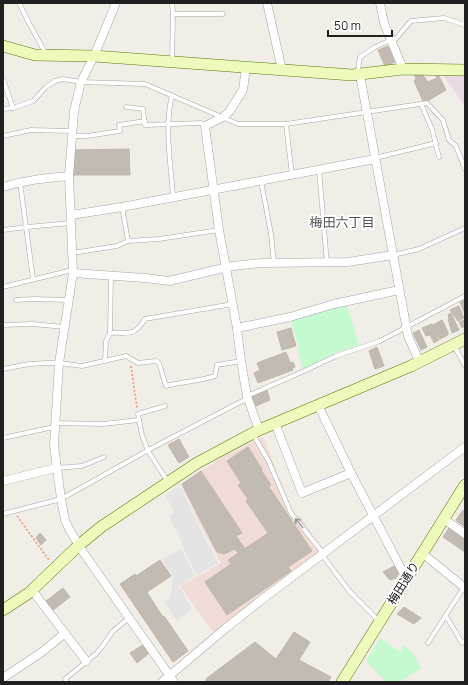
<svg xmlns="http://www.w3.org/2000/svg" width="468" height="685" font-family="Manrope,'Noto Sans JP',sans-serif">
<rect width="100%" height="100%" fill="#f0eee7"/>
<path fill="#f1dbd6" d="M263 437 291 508 297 517 300 516 322 549 259 599 213 632 180 586 221 563 198 521 181 484 225 456Z"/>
<path fill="#e9d9e4" d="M442 74 465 75V106Z"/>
<g fill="#c5f9d0">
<path d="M347 305 359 345 339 351 303 369 297 348 299 347 291 321Z"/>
<path d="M380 638 400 652 404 645 412 652 421 668 400 682H386L366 661Z"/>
</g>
<g fill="#e4e4e4">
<path d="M181 487 196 521 218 563 197 575 181 544 182 541 169 517 175 512 165 496 175 488Z"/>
<path d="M181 549 195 576 179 586 192 609 177 621 164 602 170 598 173 577 162 559Z"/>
</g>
<g fill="#c1bbb3" stroke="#c2b7a9">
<path d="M388 46 395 62 385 66 378 50Z"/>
<path d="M414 74H422L428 82 437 78 436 76H439L446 90 426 102 423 101 414 81 416 79Z"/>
<path d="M129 149 130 175H71L72 150Z"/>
<path d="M465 300V314L460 302Z"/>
<path d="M459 306 464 318 458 321 450 310Z"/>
<path d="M451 313 459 330 452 333 448 319 449 318 448 315Z"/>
<path d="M442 320 448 332V335L440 339 433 325Z"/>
<path d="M464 320 465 326 462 328 459 322Z"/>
<path d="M432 324 439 340 434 343 430 335 426 336 422 328Z"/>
<path d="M291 328 296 346 282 350 277 332Z"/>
<path d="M419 330 427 347 421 350 413 333Z"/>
<path d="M377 347 384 366 375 369 369 351Z"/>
<path d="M286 352 290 363 293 362 295 367 292 368 293 370 258 383 254 373 260 370 257 363Z"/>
<path d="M267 390 270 400 256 406 252 397Z"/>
<path d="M179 439 189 457 179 463 168 445Z"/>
<path d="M248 447 262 469 261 470 271 485 269 487 312 551 288 567 291 571 227 615 205 582 231 564 228 560 268 533 246 501 248 499 238 485 241 483 227 461Z"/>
<path d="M201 471 242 533 236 536 245 549 238 553 235 549 224 554 217 552 182 484Z"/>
<path d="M463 510 465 512V527L456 520Z"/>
<path d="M449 528 465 540V552L443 537Z"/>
<path d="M40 533 46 540 41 545 36 538Z"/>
<path d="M160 560 171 576 147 592 136 576Z"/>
<path d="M396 565 400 570 396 578 390 580 383 572Z"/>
<path d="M135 574 163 617 164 616 188 651 173 662 120 584Z"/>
<path d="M63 588 70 597 53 610 46 601Z"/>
<path d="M404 607 421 618 414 624 397 614Z"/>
<path d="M294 632 310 642 299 660 331 677 328 682H205L207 678 255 642 276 659Z"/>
<path d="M143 645 148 654 137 663 130 653Z"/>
</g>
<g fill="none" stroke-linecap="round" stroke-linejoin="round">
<defs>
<g id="lane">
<path d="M19 3 29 23 46 54"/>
<path d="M172 3 173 14H223"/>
<path d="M393 42 411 21 444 18 465 25"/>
<path d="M172 62 173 14"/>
<path d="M359 73 358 70 360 57 375 47 391 40"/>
<path d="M3 79 13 108"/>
<path d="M172 95C164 128 171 164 173 197"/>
<path d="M421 104 432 129 439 157"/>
<path d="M126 107 143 109 145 125 201 123 205 126"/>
<path d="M3 109 13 108 33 101 46 87 55 81 63 79 81 82 145 84 238 124H286L427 103 443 120 449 140 456 146 465 169"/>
<path d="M286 124 292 175"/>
<path d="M3 136 31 130 72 131"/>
<path d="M72 136H87L120 131 119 125 145 121"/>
<path d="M375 158 436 143"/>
<path d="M319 170 327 263"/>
<path d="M261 181 271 234 274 263"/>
<path d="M20 182 33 279"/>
<path d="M122 207 128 241"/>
<path d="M3 230 27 227 71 223"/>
<path d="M72 253 117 246 128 241 159 239 219 230"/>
<path d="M393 255 419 249 465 228"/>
<path d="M3 287 68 271 72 273"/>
<path d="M16 300 33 299 68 300"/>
<path d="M3 325 33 324 64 327"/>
<path d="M110 333C129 332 134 337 145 319L233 304"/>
<path d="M454 345 465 366"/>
<path d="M105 360 106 341 110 333 111 276"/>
<path d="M3 369 29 364 46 363H59L82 366 126 356 138 363 156 361 159 363 166 386C183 382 199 381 215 376L217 365 241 361"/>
<path d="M247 396 302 372 336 356 380 341 465 296"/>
<path d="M165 406 138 414 142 435 148 451 168 482"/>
<path d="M54 423 103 424 139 420"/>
<path d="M253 434 269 462 291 513 323 553"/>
<path d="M3 438 54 427"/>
<path d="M56 468 82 466 104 457"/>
<path d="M3 514 61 499 152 448 248 398"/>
<path d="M322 555 350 592 379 621"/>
<path d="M446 616 462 643 465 641"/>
<path d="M428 643 464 587"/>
<path d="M67 682 65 679 97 653 104 644 113 631 129 618"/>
</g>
<g id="street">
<path d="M116 3 94 56 81 82 74 111 69 176 73 273 59 363 54 445 61 499 65 520 69 529 83 552 174 682"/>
<path d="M267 3 282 70"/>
<path d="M380 3 384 23 403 69"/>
<path d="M246 67 243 90 229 112 223 117 205 126 219 230 237 328 241 361 247 396 259 430"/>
<path d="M360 75 408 336 420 363"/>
<path d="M3 187C26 180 45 178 69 176"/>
<path d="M71 215 122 207 375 159"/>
<path d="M73 273 145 278 169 281 232 266 262 263 348 262 393 255"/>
<path d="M237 328 290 317 334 304 399 290"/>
<path d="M318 405 351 473 406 578"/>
<path d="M275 423 302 493 351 473"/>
<path d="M3 481 56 468"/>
<path d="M444 519 465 534"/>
<path d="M422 553 465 588"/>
<path d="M32 590 86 661"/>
<path d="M3 678 42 652 65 633"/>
<path d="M162 682 226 628 264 598 465 447"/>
</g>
<g id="secondary">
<path d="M3 46 35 55 94 56 352 75 403 69 465 70"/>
<path d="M3 610 29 593 79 545 101 527 197 463 259 430 411 366 465 339"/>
<path d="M342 682 465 485"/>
</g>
</defs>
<use href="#lane" stroke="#a7a7a7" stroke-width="5"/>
<use href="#street" stroke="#a7a7a7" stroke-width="9"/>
<use href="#secondary" stroke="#5d7806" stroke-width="12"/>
<g stroke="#f88f70" stroke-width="1.5" stroke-dasharray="2 2" stroke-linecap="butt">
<path d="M131 366 137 408"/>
<path d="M17 516 49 560"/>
</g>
<use href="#lane" stroke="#fff" stroke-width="4"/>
<use href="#street" stroke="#fff" stroke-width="8"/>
<use href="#secondary" stroke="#eef9bc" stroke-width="11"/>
</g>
<defs><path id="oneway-shaft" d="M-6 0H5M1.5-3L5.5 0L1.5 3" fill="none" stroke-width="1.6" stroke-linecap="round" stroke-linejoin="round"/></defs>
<use stroke="#9b9b9b" href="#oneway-shaft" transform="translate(299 523) rotate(-129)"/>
<g text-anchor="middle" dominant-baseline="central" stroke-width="4" stroke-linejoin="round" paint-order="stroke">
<g font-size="12" fill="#202020" stroke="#fff">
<text transform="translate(403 583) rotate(-58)">梅田通り</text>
</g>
<g font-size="13" fill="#535353" stroke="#fff">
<text x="342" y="222">梅田六丁目</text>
</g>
</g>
<rect width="468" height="685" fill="none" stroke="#202020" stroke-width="8"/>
<path d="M328 30v6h64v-6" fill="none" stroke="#202020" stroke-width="2"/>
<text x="334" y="30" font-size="12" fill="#202020" stroke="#ffffff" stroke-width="3" paint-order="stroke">50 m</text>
</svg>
